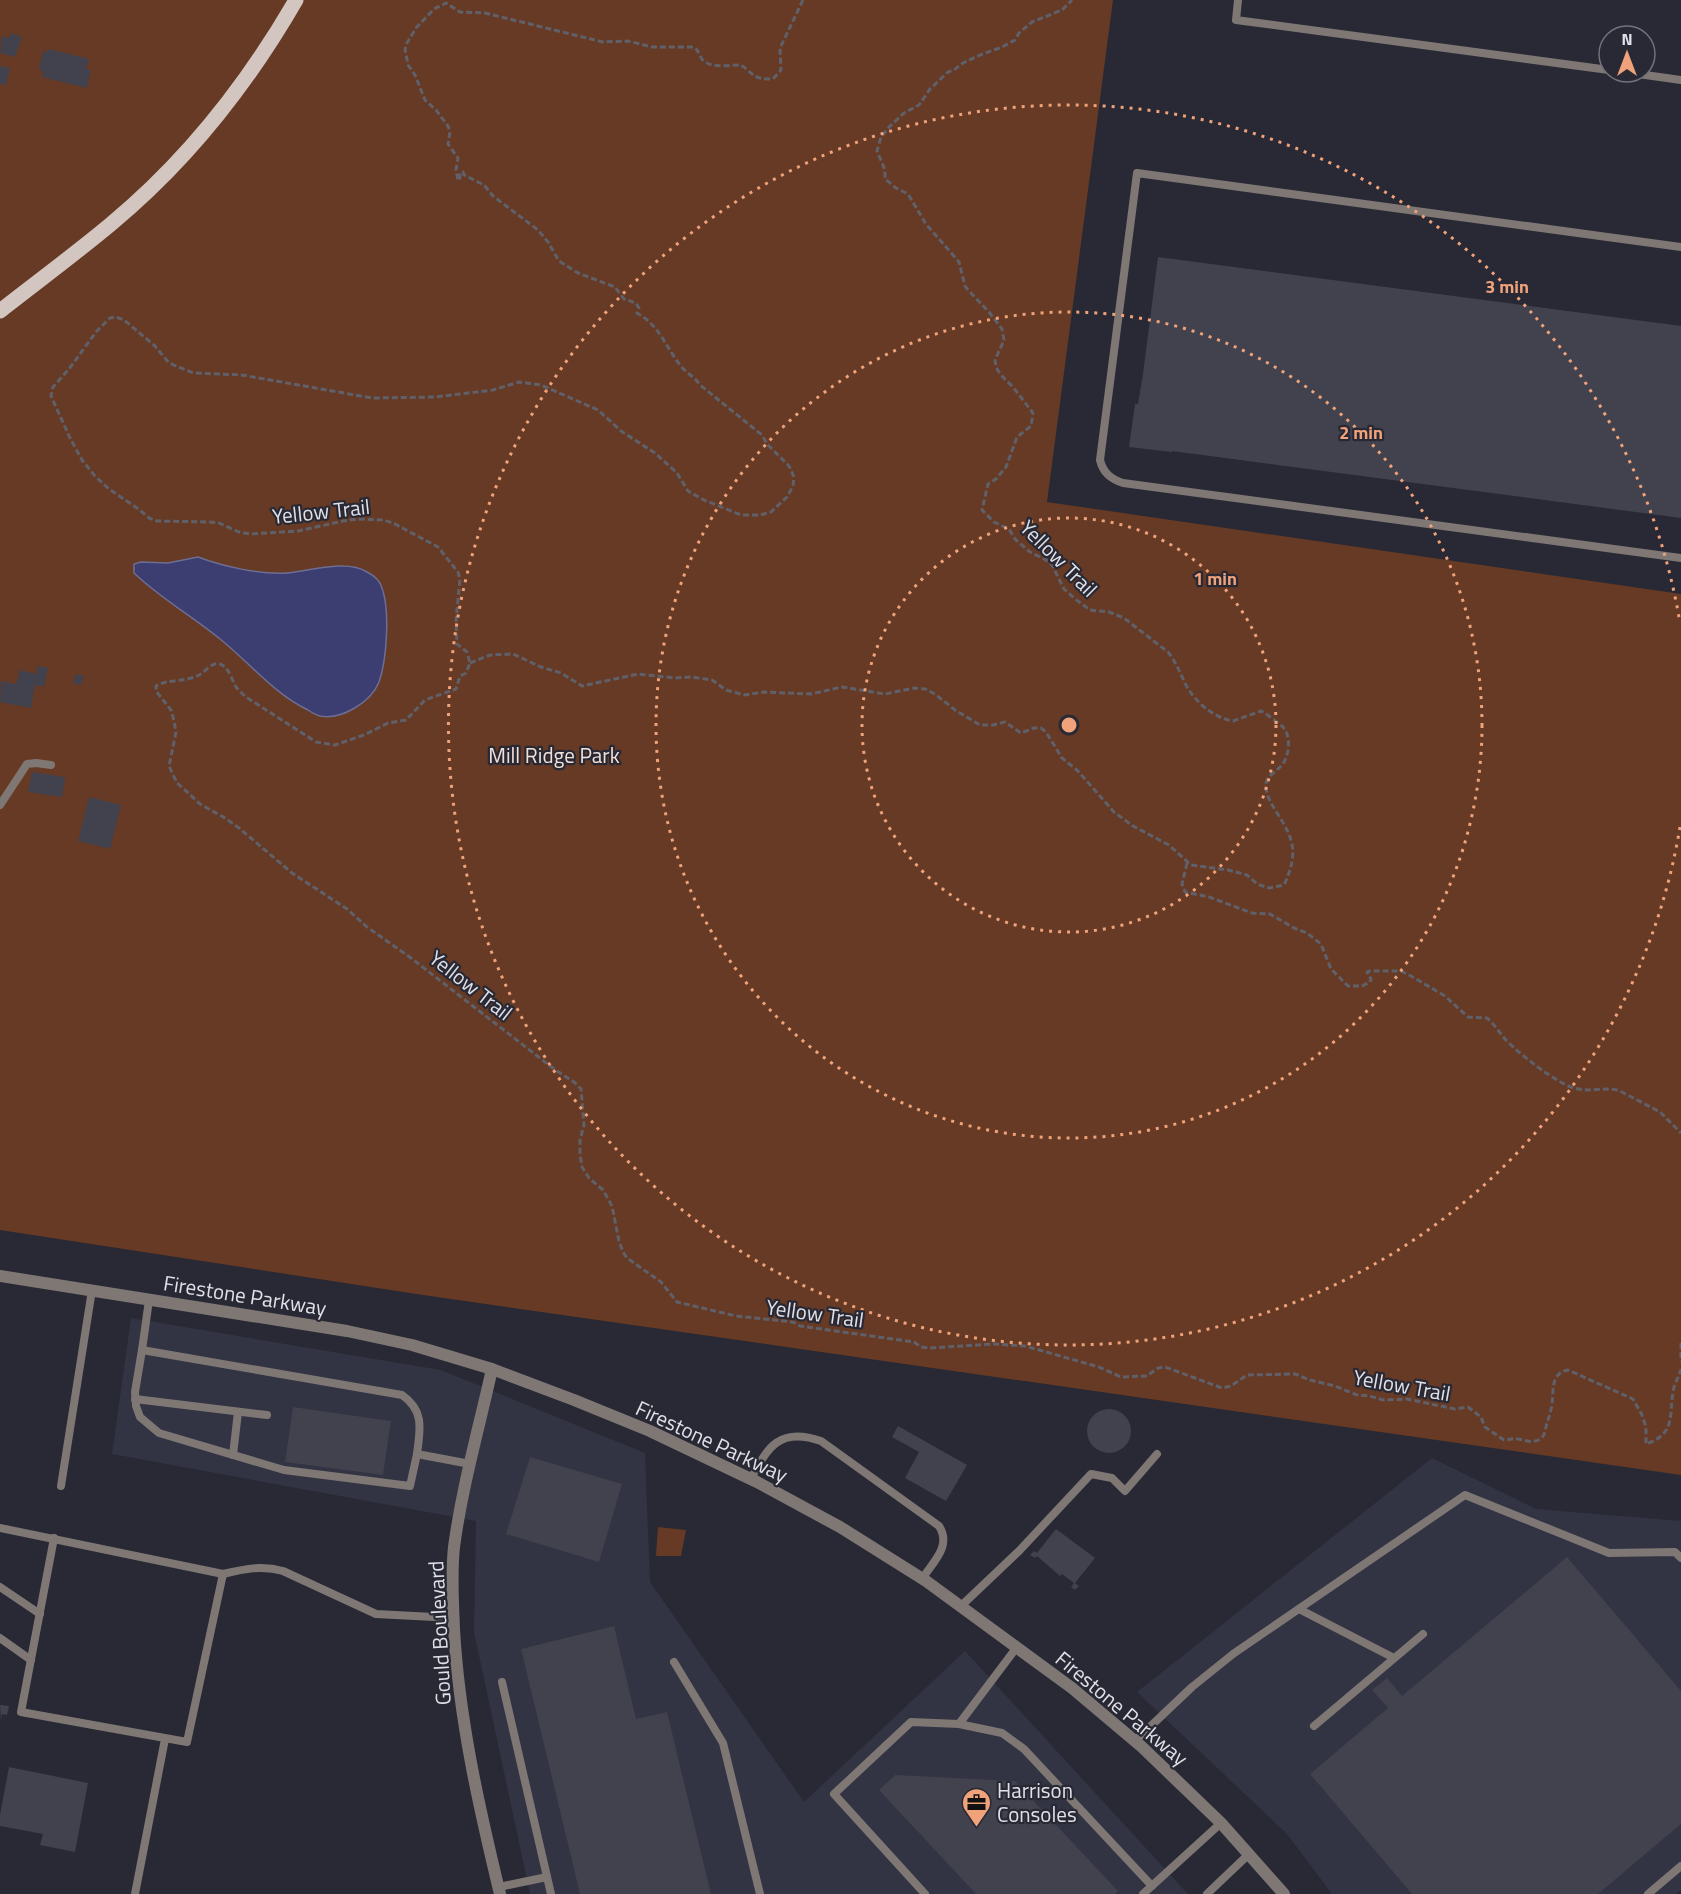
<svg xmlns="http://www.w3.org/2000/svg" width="1681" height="1894" font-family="'Titillium Web',sans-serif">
<rect width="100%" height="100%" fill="#282934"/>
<g fill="#323343">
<path d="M131 1318 441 1370 645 1453 650 1582 804 1802 965 1651 1188 1894H530L474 1632 476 1521 112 1454Z"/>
<path d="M1432 1458 1536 1509 1681 1521V1890L1676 1894H1332L1287 1834 1137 1692Z"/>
</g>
<g fill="#663a24">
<path d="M0 0H1113L1047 502 1681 594V1475L423 1295 0 1230Z"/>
<path d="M658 1527 686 1530 681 1556H656Z"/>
</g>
<path fill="#3c3d70" stroke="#6d6e94" stroke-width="1.5" d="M198 557C222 566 260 575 287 573 309 571 347 559 367 572 373 575 380 581 382 588 390 610 387 659 379 682 371 702 342 720 320 716 316 715 311 712 308 710 274 694 249 662 220 639 192 616 160 598 134 573V564L141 562 168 563Z"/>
<g fill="#41424d">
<path d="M11 33 22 37 15 57 0 53 2 36 9 38Z"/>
<path d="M49 49 89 59 86 69 91 70 87 88 42 77 43 71 39 70 43 51 48 52Z"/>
<path d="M0 66 10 68 6 85 0 84Z"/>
<path d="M1158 257 1681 326V518L1172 451V452L1129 447 1135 404H1138L1143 374Z"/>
<path d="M37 666 48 668 44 687 35 685 31 708 0 702 1 681 16 684 20 670 36 674Z"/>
<path d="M76 674 84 676 81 685 73 683Z"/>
<path d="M32 772 65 777 62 797 28 792Z"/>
<path d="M89 797 121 805 110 849 78 841Z"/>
<path d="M293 1407 391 1421 383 1475 285 1462Z"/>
<circle cx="1109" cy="1431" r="22"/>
<path d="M898 1426 967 1465 946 1501 905 1478 919 1452 892 1437Z"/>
<path d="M530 1457 622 1484 599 1562 506 1534Z"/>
<path d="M1056 1529 1095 1558 1075 1583 1079 1586 1075 1590 1071 1587 1074 1583 1062 1574 1060 1576 1037 1556 1035 1558 1030 1555 1034 1551 1037 1553Z"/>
<path d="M1567 1557 1681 1691V1824L1598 1894H1412L1310 1774 1388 1708 1372 1690 1387 1678 1402 1696Z"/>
<path d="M614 1626 636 1719 667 1712 711 1894H580L521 1649Z"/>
<path d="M0 1705 9 1706 7 1715 2 1714 1 1720Z"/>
<path d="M9 1767 88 1783 75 1852 40 1845 43 1834 0 1826V1815Z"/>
<path d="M895 1775 1015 1781 1118 1891 1115 1894H976L879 1790Z"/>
</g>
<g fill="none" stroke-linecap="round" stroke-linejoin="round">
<g stroke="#60606a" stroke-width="3" stroke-dasharray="6 3" stroke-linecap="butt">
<path d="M803 0 780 48 781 70 773 79C752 79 755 75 741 65 729 65 710 69 702 59 699 55 699 51 694 47H652L628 41 603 42 485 13 460 12 446 3 434 9 416 28 407 43 405 49 408 65 415 75 425 100 436 110 448 126 450 132 448 144 458 158 456 170 458 180H460V173L463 172 464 175 484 185 493 196 538 230 548 242 559 261 578 273 615 287 624 299 636 303 639 308 637 313C659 325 666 347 680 365 686 373 694 376 700 385L762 435 767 444 789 466 794 477 793 486 787 497 771 512 760 515H741L704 500 688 491 677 473 655 453 621 431 598 410 541 385 519 382 493 390 435 397 372 398 242 375 193 373 169 363 155 346 124 320 116 317 110 318 96 332 69 369 53 387 51 396 70 438 82 460 95 476 109 489 140 510 149 518 157 521 210 522 219 523 239 532 251 534 298 531 343 521 357 519 384 520 395 524 438 547 458 572 460 579 456 620 457 644 467 652 470 663 466 673 460 676 456 689 425 700 406 720 388 723 364 735 335 745 316 742 246 697C243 694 239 691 236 687 232 680 229 667 220 664 212 661 205 673 197 676 184 682 167 679 156 686V691L171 710 174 721 176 732 169 766 177 783 184 789 200 804 225 818 239 828 292 873 347 909 367 927 411 958 554 1069 574 1082 581 1089 584 1125 580 1140V1154L582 1167 589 1178 603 1190 612 1206 619 1241 623 1252 627 1258 661 1282 677 1302 736 1316 793 1322 800 1326 914 1342 921 1347 930 1348 994 1344 1025 1346 1099 1367 1121 1377 1147 1376 1158 1368 1165 1367 1222 1388 1231 1386 1247 1375 1295 1374 1310 1380 1335 1386 1357 1395 1370 1396 1383 1400 1407 1399 1455 1409 1468 1407 1481 1417 1485 1427 1504 1440C1509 1440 1513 1438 1518 1439 1525 1440 1533 1444 1540 1439 1545 1436 1545 1431 1546 1427 1548 1419 1551 1412 1552 1404 1554 1391 1550 1373 1568 1370L1633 1399 1642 1415 1646 1427V1444C1676 1434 1669 1415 1673 1392 1674 1384 1679 1377 1681 1369"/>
<path d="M470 663 490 655 513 654 541 667 561 673 582 686 638 674 675 678 691 677 712 680 726 690 744 695 764 692 811 694 842 687 885 694 914 688 925 689 935 694 955 710 980 725H993L1005 722 1021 733 1034 728H1041L1046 732 1062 758 1078 771 1114 812 1133 826 1169 845 1191 865 1228 870 1247 875 1257 884 1269 888 1284 885C1298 855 1295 840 1277 813 1272 805 1267 797 1266 788 1264 777 1275 773 1281 766 1289 758 1292 737 1283 727 1280 724 1265 713 1261 711L1233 721C1214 718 1195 702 1186 685 1180 673 1176 662 1168 652L1124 618 1109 612 1090 610 1074 598 1064 589 1052 565 1046 560 1030 552 1015 539 1009 529 994 522 982 510 988 484 996 479 1006 467 1017 437 1031 426 1033 413 1013 387 1000 374 996 367 995 360 1004 340 1002 329 989 312 969 291 965 286 959 262 926 224 908 194 896 188 885 179V170L877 151 881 137 890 126 904 113 919 105 930 89 948 72 954 70 963 63 980 55 1002 47 1015 40 1019 33 1032 22 1062 10 1072 0"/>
<path d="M1187 863 1182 884 1185 892 1209 897 1252 913 1270 914 1294 928 1307 933 1321 944 1331 969 1348 986H1362L1370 982 1371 979 1367 972 1370 971H1401L1411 976 1445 996 1468 1017 1487 1018C1494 1024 1499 1032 1505 1039 1518 1053 1556 1083 1574 1088 1590 1093 1606 1086 1620 1091L1660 1112 1681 1133"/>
<path d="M1681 1343V1362"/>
</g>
<g stroke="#7e7774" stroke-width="8">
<path d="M1238 0 1236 20 1609 70"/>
<path d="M1624 72 1681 80"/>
<path d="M1681 247 1137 173 1100 460C1103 473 1111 479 1123 483L1681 558"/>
<path d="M0 805 27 764 36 763 51 765"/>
<path d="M149 1300 142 1350 402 1395C425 1411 420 1430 417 1454L470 1464"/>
<path d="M142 1350 135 1392 136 1406 140 1417 159 1433 284 1470 410 1486 417 1454"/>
<path d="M135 1399 267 1415"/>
<path d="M233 1455 238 1412"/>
<path d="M751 1479C768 1446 780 1427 821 1441L939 1526C952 1546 933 1562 922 1579"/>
<path d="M61 1486 92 1290"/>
<path d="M0 1528 223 1574C244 1569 262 1565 283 1571L376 1614 453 1618"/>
<path d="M54 1538 21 1712 187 1742 223 1574"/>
<path d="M0 1587 40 1614"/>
<path d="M961 1606 1019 1551 1091 1474 1112 1478 1125 1491 1157 1454"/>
<path d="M1299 1609 1394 1658"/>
<path d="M0 1638 31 1660"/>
<path d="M674 1662 723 1743 760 1894"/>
<path d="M502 1682 551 1894"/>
<path d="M959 1724 1002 1733 1024 1749 1152 1886"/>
<path d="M1314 1726 1423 1634"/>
<path d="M1135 1741 1192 1687 1233 1654 1465 1495 1609 1553 1675 1552 1681 1558"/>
<path d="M499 1887 547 1877"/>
<path d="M135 1894 165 1739"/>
<path d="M925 1894 834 1794 911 1722 959 1724 1017 1647"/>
<path d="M1143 1894 1221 1823"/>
<path d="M1207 1894 1249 1854"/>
<path d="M1648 1894 1681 1866"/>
</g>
<g stroke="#7e7774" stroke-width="12">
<path d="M0 1276 347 1331 412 1345 492 1369 574 1400 650 1431 757 1482 840 1527 926 1581 1072 1688 1142 1747 1221 1823 1284 1894"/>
<path d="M492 1369C479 1428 462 1487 454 1547 451 1575 453 1602 454 1629 459 1719 479 1807 500 1894"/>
</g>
<path stroke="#d3c6c0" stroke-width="15" d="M0 311C37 282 75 254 111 224 186 162 248 83 296 0"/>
</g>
<g fill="none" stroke="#f0a27a" stroke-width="3" stroke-dasharray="3 6">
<circle cx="1069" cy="725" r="207"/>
<circle cx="1069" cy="725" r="413"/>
<path d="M1680 827A620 620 0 1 1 1680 623"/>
</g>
<defs>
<symbol id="office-pin" viewBox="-11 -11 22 30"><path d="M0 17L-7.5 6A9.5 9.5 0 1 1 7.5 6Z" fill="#f0a27a" stroke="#282934"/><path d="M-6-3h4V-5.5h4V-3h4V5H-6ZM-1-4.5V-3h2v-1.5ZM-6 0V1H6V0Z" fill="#111"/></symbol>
</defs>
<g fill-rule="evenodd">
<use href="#office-pin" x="960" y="1786" width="33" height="45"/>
</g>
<g text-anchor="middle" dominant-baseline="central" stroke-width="4.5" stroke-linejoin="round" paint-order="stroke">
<g font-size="21" fill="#e0e0e8" stroke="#282934">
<text transform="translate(321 511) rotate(-6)">Yellow Trail</text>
<text transform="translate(1059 558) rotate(45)">Yellow Trail</text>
<text transform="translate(471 985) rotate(38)">Yellow Trail</text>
<text transform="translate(245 1295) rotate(9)">Firestone Parkway</text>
<text transform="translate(815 1313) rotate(8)">Yellow Trail</text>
<text transform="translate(1402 1385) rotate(10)">Yellow Trail</text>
<text transform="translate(712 1441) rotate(25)">Firestone Parkway</text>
<text transform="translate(439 1633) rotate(-93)">Gould Boulevard</text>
<text transform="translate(1122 1708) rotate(40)">Firestone Parkway</text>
</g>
<g font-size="21" fill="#f2e0d8" stroke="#282934">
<text x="554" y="755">Mill Ridge Park</text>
</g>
<g font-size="21" fill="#e0e0e8" stroke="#282934" text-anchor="start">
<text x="997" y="1790">Harrison<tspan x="997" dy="24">Consoles</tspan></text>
</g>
</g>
<circle cx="1069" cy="725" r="9" fill="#f0a27a" stroke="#282934" stroke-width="3"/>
<g font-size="18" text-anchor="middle" font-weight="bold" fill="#f0a27a" stroke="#282934" stroke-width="4.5" stroke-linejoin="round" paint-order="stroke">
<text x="1507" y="293">3 min</text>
<text x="1361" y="439">2 min</text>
<text x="1215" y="585">1 min</text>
</g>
<g transform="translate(1627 54)"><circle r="28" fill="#282934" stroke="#72727c" stroke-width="1.5"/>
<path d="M0-4.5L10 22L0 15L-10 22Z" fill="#f0a27a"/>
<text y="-9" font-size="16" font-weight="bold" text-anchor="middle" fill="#e0e0e8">N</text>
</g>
</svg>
